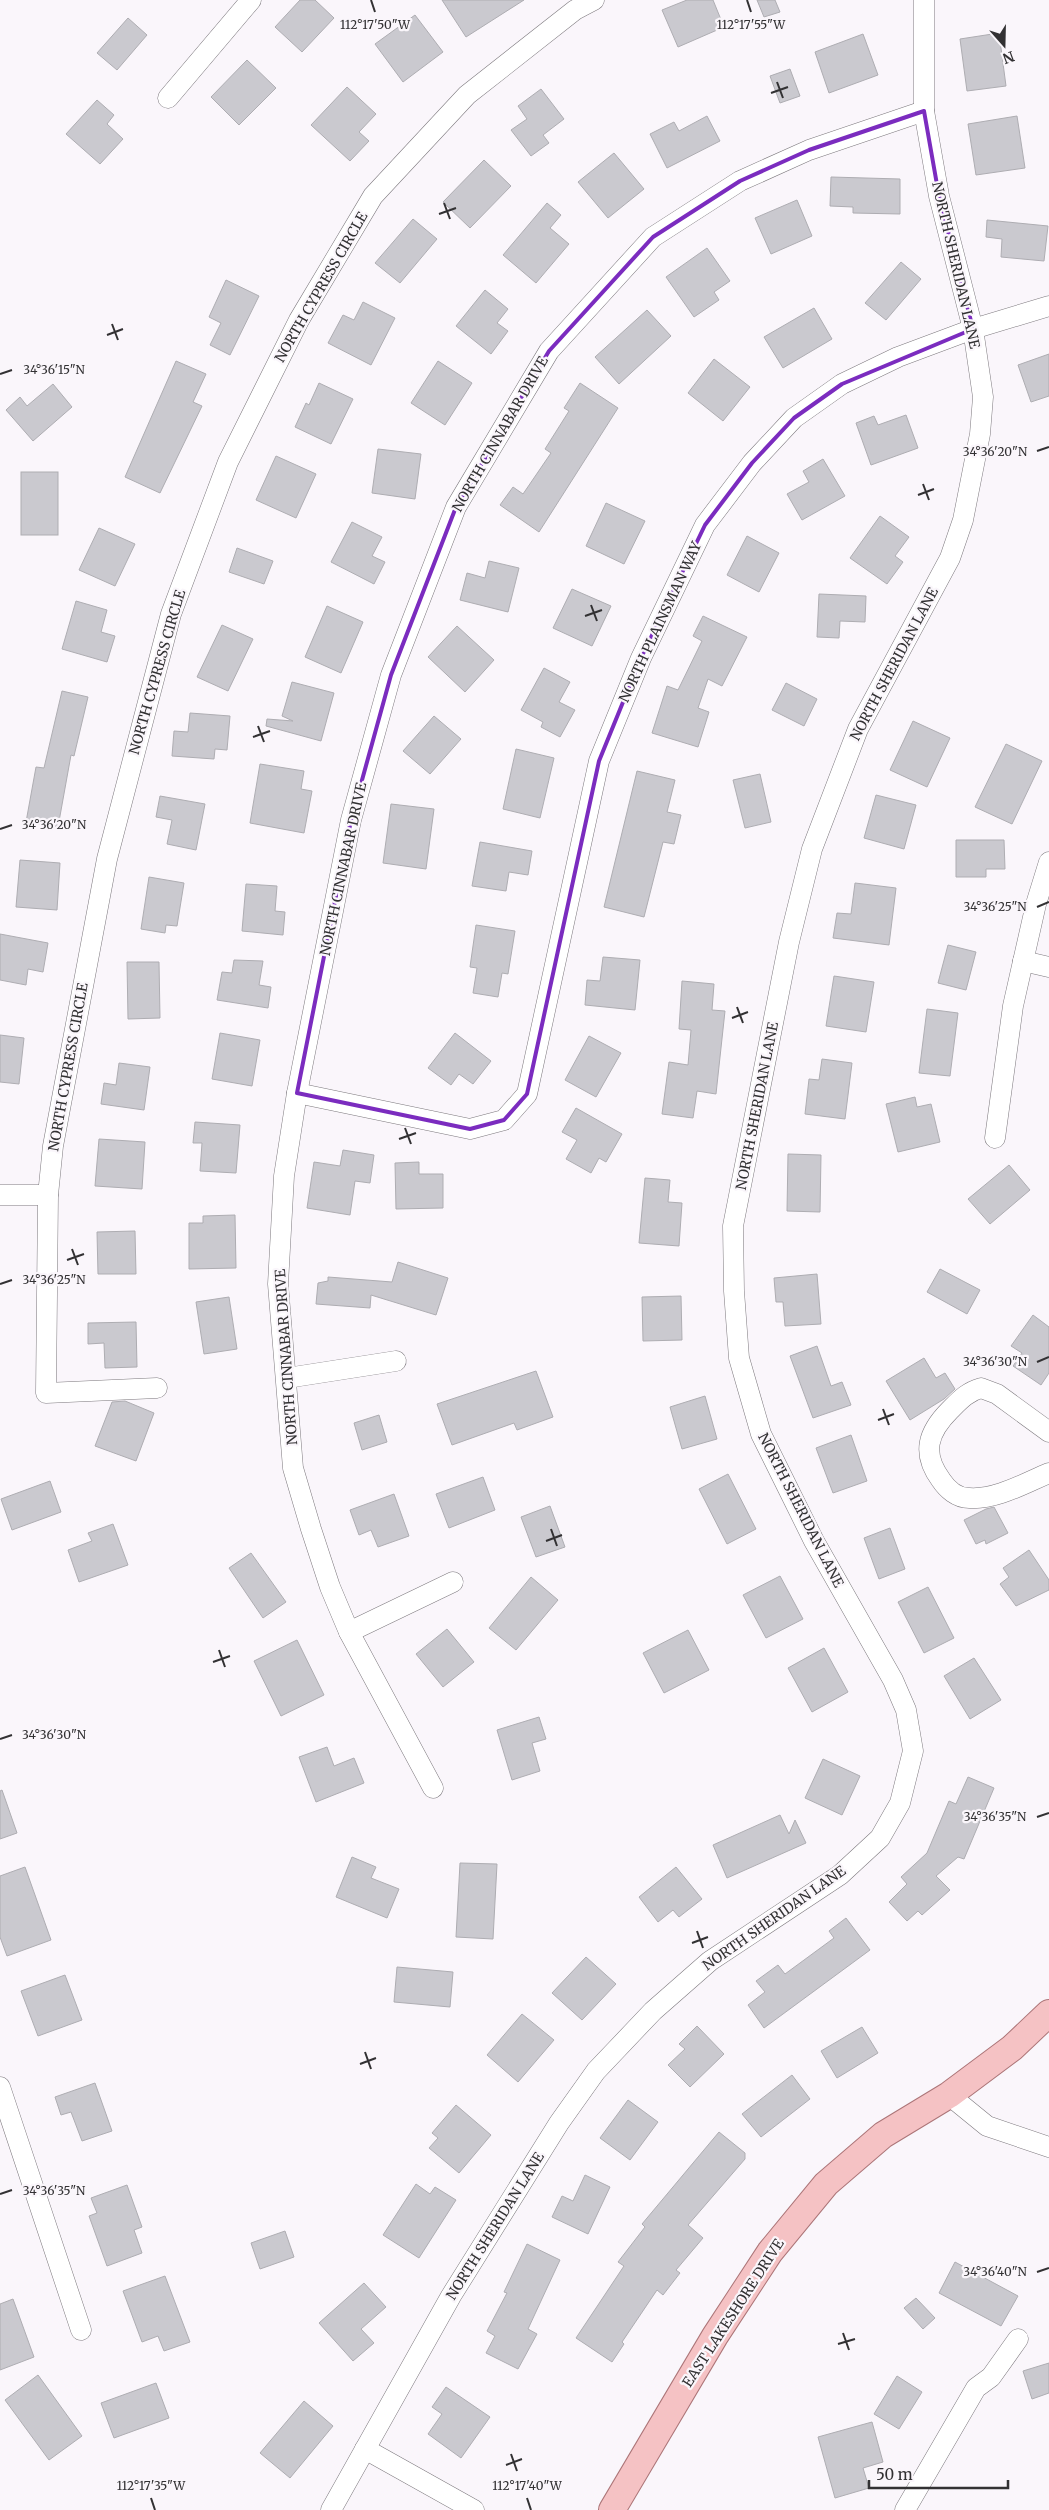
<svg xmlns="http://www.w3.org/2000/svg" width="1049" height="2510" font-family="Merriweather,serif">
<rect width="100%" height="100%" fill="#faf6fb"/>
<g fill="#cac9cf" stroke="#aeadb2">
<path d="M300 0H315L334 18 302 52 275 27Z"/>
<path d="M442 0H524L466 37Z"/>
<path d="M687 0H713L724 27 678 47 662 10Z"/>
<path d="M757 0H775L780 12 764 17Z"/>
<path d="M415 15 443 52 403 82 375 44Z"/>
<path d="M128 18 147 35 117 70 97 53Z"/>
<path d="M999 33 1006 86 967 91 960 39Z"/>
<path d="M863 34 878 75 829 93 815 52Z"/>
<path d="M247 60 276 88 239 125 211 97Z"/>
<path d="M790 69 800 96 780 103 770 76Z"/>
<path d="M347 87 376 114 359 132 369 141 350 161 311 125Z"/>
<path d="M541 89 564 119 543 135 549 143 531 156 511 130 527 119 518 106Z"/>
<path d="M97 100 114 115 107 124 123 139 100 164 66 134Z"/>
<path d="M707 116 720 141 667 168 650 134 674 122 679 131Z"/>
<path d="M1017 116 1025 168 976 175 968 124Z"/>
<path d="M614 153 644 189 608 218 578 182Z"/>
<path d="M484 160 511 186 470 228 443 202Z"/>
<path d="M831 177 900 179V214L853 213V207L830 206Z"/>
<path d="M797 200 812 236 771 254 755 218Z"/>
<path d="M547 203 561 215 550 228 569 244 536 283 503 255Z"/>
<path d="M413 219 437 239 400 283 375 263Z"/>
<path d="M987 220 1048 226 1044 261 1001 257 1002 239 986 237Z"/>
<path d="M707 248 730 281 714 292 719 300 694 317 666 277Z"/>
<path d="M901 262 921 279 886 320 865 303Z"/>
<path d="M226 280 259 296 230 355 210 345 221 323 209 317Z"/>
<path d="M485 290 508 309 497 323 508 331 491 354 456 326Z"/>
<path d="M363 302 395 318 371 365 328 343 343 315 354 320Z"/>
<path d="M814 308 832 339 783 368 764 337Z"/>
<path d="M647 310 671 336 619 384 595 357Z"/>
<path d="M1049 354V396L1031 402 1018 365Z"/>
<path d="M714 359 750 387 723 421 688 393Z"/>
<path d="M176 361 206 374 193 402 202 406 160 493 125 477Z"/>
<path d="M438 361 472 383 445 425 411 403Z"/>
<path d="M319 383 353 399 331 444 295 427 306 403 309 405Z"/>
<path d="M580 383 618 408 539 532 500 505 513 487 523 494 551 453 545 449 569 411 564 408Z"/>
<path d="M53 384 72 407 33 441 6 410 20 397 27 406Z"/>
<path d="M906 415 918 448 871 465 856 423 874 416 878 425Z"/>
<path d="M378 449 421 454 415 499 372 493Z"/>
<path d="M276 456 316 474 296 518 256 500Z"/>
<path d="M823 459 845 496 802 520 787 494 809 482 803 471Z"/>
<rect x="21" y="472" width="37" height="63"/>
<path d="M606 503 645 521 624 564 586 546Z"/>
<path d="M880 516 909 537 895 556 903 562 887 584 850 558Z"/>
<path d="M352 522 382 537 372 556 385 562 374 584 331 562Z"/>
<path d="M99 528 135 544 115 586 79 570Z"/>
<path d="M747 536 779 553 759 592 727 575Z"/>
<path d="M237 548 273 561 264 584 229 572Z"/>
<path d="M489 561 519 568 508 612 460 600 467 573 485 578Z"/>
<path d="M572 589 611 606 592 646 553 628Z"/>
<path d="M819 594 866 596 865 622 840 621 839 638 817 637Z"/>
<path d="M76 601 107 610 101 632 115 636 107 662 62 649Z"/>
<path d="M327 606 363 622 341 673 305 657Z"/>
<path d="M703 616 747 637 722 686 708 679 698 708 709 712 698 747 652 733 667 686 678 690 702 641 693 636Z"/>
<path d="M222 625 253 639 228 691 197 677Z"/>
<path d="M457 626 494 660 465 692 428 657Z"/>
<path d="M544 668 570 682 559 702 575 710 560 737 541 727 543 722 521 710Z"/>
<path d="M292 682 334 693 321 741 266 726 267 719 293 721 282 716Z"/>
<path d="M786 683 817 699 804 726 772 710Z"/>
<path d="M62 691 88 697 74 756 71 755 58 827 26 822 36 767 44 768Z"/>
<path d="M190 713 230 716 227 750 215 749 214 759 172 756 174 731 188 732Z"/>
<path d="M434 716 461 739 430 774 403 751Z"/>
<path d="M913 721 950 738 927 787 890 770Z"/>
<path d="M1006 744 1042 761 1012 824 975 807Z"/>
<path d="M516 749 554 758 540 818 503 809Z"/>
<path d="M260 764 304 771 301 789 312 791 304 833 250 823Z"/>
<path d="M637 771 675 780 667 812 681 815 674 844 663 842 644 917 604 907Z"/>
<path d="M760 774 771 822 745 828 733 780Z"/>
<path d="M876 795 916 805 904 849 864 838Z"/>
<path d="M160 796 205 804 196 850 167 844 172 820 156 817Z"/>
<path d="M391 804 434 809 426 869 383 863Z"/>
<path d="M956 840H1004L1005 869H986V877H956Z"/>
<path d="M480 842 532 851 528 875 509 872 506 891 472 886Z"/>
<path d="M20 860 60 863 57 910 16 907Z"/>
<path d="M149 877 184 883 177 926 166 925 165 933 141 929Z"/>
<path d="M855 883 896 888 889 945 833 938 837 913 851 914Z"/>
<path d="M246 884 277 886 275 911 285 912 283 935 242 931Z"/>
<path d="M476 925 515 931 508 974 502 973 498 997 473 993 477 968 470 967Z"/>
<path d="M0 934 48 943 43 972 28 969 26 985 0 980Z"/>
<path d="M948 945 976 952 966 990 938 983Z"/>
<path d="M603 957 640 960 635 1010 585 1005 587 980 600 981Z"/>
<path d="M234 960 263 961 259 985 271 987 268 1008 217 1000 222 972 232 973Z"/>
<path d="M127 962H159L160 1018 128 1019Z"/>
<path d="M834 976 874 982 866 1032 826 1026Z"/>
<path d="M682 981 714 984 712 1010 725 1011 716 1094 697 1091 693 1118 662 1114 669 1062 688 1065 691 1030 679 1029Z"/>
<path d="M927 1009 958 1013 950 1076 919 1073Z"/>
<path d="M220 1033 260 1040 252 1086 212 1079Z"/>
<path d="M455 1033 491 1061 473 1084 459 1074 451 1085 428 1068Z"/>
<path d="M0 1035 24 1038 19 1084 0 1082Z"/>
<path d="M589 1036 621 1053 596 1097 565 1080Z"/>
<path d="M822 1059 852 1063 845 1119 805 1114 809 1079 819 1080Z"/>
<path d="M119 1063 150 1067 144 1110 101 1104 104 1083 116 1085Z"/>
<path d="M915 1097 917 1107 931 1104 940 1142 898 1152 886 1104Z"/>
<path d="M576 1108 622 1134 606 1162 599 1158 591 1173 566 1159 577 1140 562 1132Z"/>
<path d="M195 1122 240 1125 236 1173 200 1171 202 1143H193Z"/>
<path d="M99 1139 145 1142 142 1189 95 1186Z"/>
<path d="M343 1150 374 1155 370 1183 355 1181 350 1215 307 1208 314 1162 340 1166Z"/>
<path d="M788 1154 821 1155 820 1212 787 1211Z"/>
<path d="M419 1162V1174H443V1208L396 1209 395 1163Z"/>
<path d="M1009 1165 1030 1190 990 1224 968 1199Z"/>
<path d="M645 1178 670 1180 668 1202 682 1203 679 1246 639 1243Z"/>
<path d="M235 1215 236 1268 189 1269V1223H203V1216Z"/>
<path d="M135 1231 136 1274H98L97 1232Z"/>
<path d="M398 1262 448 1278 436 1315 371 1295 370 1308 316 1304 318 1283 328 1281V1277L392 1282Z"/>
<path d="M940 1269 980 1290 967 1314 927 1292Z"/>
<path d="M817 1274 821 1324 785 1326 783 1302H776L774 1278Z"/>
<path d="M681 1296 682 1340 643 1341 642 1297Z"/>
<path d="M229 1297 237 1349 204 1354 196 1302Z"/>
<path d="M1033 1315 1049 1327V1373L1041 1385 1013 1366 1022 1353 1011 1346Z"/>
<path d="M136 1322 137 1367 105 1368 104 1343 88 1344V1323Z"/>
<path d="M817 1346 831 1386 842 1382 851 1405 813 1418 790 1356Z"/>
<path d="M924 1358 936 1378 945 1373 955 1389 944 1399 910 1420 886 1381Z"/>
<path d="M536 1371 553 1417 517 1430 514 1423 452 1445 437 1404Z"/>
<path d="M705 1396 717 1439 682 1449 670 1407Z"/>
<path d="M125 1401 154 1413 136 1461 95 1446 112 1402Z"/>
<path d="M379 1415 387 1442 362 1450 354 1423Z"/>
<path d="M851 1435 867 1481 833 1493 816 1448Z"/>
<path d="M728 1474 756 1529 727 1544 699 1489Z"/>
<path d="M483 1477 495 1510 449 1528 436 1494Z"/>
<path d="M50 1481 61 1512 12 1530 1 1499Z"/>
<path d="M394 1494 409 1536 378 1547 371 1530 359 1535 350 1510Z"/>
<path d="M550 1506 565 1547 536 1557 521 1517Z"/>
<path d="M994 1507 1008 1533 986 1544 985 1540 976 1544 964 1520 986 1509Z"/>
<path d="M113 1524 128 1565 79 1582 68 1550 92 1541 88 1533Z"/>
<path d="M890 1528 905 1569 879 1579 864 1538Z"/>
<path d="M1029 1550 1049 1580V1590L1016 1606 1000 1584 1009 1577 1003 1568Z"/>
<path d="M251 1553 286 1602 263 1618 229 1568Z"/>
<path d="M780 1576 803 1619 766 1638 743 1595Z"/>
<path d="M531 1577 558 1600 516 1650 489 1628Z"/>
<path d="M928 1587 954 1638 924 1653 898 1602Z"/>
<path d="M447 1629 474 1662 443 1687 416 1654Z"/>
<path d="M688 1630 709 1670 664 1693 643 1653Z"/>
<path d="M297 1640 324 1695 281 1716 254 1661Z"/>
<path d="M824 1648 848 1692 812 1712 788 1668Z"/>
<path d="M974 1658 1001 1700 970 1719 944 1676Z"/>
<path d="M539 1717 546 1739 532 1743 540 1771 512 1780 497 1730Z"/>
<path d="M327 1747 334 1766 354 1758 364 1783 316 1802 299 1757Z"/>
<path d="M823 1759 860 1776 842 1815 805 1798Z"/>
<path d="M968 1777 994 1788 964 1859 958 1857 936 1876 950 1890 922 1915 918 1911 907 1921 889 1902 907 1884 901 1877 927 1853 949 1801 956 1804Z"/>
<path d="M2 1790 17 1833 0 1839V1791Z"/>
<path d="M780 1815 789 1834 795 1820 806 1843 727 1878 713 1845Z"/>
<path d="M352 1857 376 1867 371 1878 399 1889 387 1918 336 1897Z"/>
<path d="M460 1863 497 1864 493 1939 456 1937Z"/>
<path d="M25 1867 51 1940 7 1956 0 1937V1876Z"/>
<path d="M676 1867 702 1899 679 1917 673 1910 658 1922 639 1897Z"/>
<path d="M846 1918 870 1950 764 2028 748 2005 765 1992 756 1981 778 1965 785 1974 834 1938 829 1931Z"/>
<path d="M586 1957 616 1984 582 2020 552 1993Z"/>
<path d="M397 1967 453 1972 450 2007 394 2002Z"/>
<path d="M65 1975 82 2020 38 2036 21 1991Z"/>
<path d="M522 2014 554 2040 518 2082 487 2055Z"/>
<path d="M697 2026 724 2054 690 2087 668 2065 685 2049 679 2044Z"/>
<path d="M862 2027 878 2053 837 2078 821 2051Z"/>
<path d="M792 2075 810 2099 761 2137 742 2114Z"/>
<path d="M95 2083 112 2131 82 2141 71 2112 61 2115 55 2097Z"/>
<path d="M628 2100 658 2122 630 2160 600 2138Z"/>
<path d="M456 2105 491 2135 459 2173 429 2148 438 2138 432 2133Z"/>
<path d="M719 2132 745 2153V2159L688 2225 703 2238 676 2270 680 2273 663 2295 657 2290 622 2342 624 2344 612 2362 576 2338 624 2266 618 2262 645 2227 642 2224Z"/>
<path d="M585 2175 610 2187 588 2234 552 2217 562 2196 573 2201Z"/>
<path d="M416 2184 430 2194 435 2187 456 2200 419 2258 383 2235Z"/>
<path d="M127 2185 142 2227 134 2230 142 2253 107 2266 89 2216 97 2213 91 2198Z"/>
<path d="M285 2231 294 2257 260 2269 251 2243Z"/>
<path d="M527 2244 560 2260 528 2329 537 2334 518 2369 486 2353 495 2336 487 2331 507 2293 504 2292Z"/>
<path d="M955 2262 1018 2296 1001 2326 939 2293Z"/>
<path d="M165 2276 190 2342 164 2351 158 2336 142 2342 123 2291Z"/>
<path d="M364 2283 386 2307 361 2329 374 2343 353 2361 319 2323Z"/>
<path d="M916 2298 935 2318 923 2329 904 2308Z"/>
<path d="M13 2299 34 2357 0 2370V2304Z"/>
<path d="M1049 2363V2393L1032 2399 1023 2371Z"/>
<path d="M38 2375 82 2436 49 2460 5 2400Z"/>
<path d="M897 2376 922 2392 899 2429 874 2414Z"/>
<path d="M156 2383 169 2418 114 2438 101 2403Z"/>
<path d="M446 2387 490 2417 461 2458 428 2434 442 2414 432 2407Z"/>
<path d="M304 2401 333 2426 290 2478 260 2453Z"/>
<path d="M872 2422 883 2462 863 2468 869 2488 835 2498 818 2437Z"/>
</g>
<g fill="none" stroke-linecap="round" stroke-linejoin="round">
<defs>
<g id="minor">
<path d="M168 98 251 0"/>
<path d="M1023 961 1049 967"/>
<path d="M297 1093 470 1129 504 1120 527 1094 599 761 641 658 705 525 752 463 794 418 842 384 898 357 973 329 1049 306"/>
<path d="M995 1138 1013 1006 1036 904 1049 862"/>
<path d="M0 1195H48"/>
<path d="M287 1378 396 1361"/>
<path d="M157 1388 46 1393 48 1195 53 1146 107 859 171 614 228 462 299 320 373 196 467 95 575 10 594 0"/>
<path d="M1049 1432 997 1394 981 1388C967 1392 960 1400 950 1410 928 1432 921 1453 941 1480 947 1489 957 1498 969 1498 996 1500 1025 1483 1049 1473"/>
<path d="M349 1632 453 1582"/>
<path d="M433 1788 349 1632 330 1587 311 1529 293 1468 278 1284 284 1176 297 1093 351 820 391 675 456 507 549 351 653 237 740 181 809 150 924 111"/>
<path d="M0 2087 81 2330"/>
<path d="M949 2095 987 2126 1049 2147"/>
<path d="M365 2449 474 2510"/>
<path d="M331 2510 451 2296 559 2123 596 2071 653 2011 710 1961 840 1875 880 1838 900 1803 913 1751 906 1710 893 1680 814 1541 761 1434 739 1358 734 1291 733 1226 789 942 812 849 858 729 950 558 963 520 980 434 983 397 973 329 939 196 924 111V0"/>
<path d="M905 2510 976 2388 991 2377 1018 2339"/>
</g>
<path id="major" d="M612 2510 715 2336 770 2252 826 2184 883 2135 949 2095 1012 2048 1049 2013"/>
</defs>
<use href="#minor" stroke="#7d797e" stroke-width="21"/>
<use href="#major" stroke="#ac7578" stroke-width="28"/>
<use href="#minor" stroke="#fff" stroke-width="20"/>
<use href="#major" stroke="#f5c2c4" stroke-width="26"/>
</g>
<path fill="none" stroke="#7b2cbf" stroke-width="4" stroke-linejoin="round" d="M924 111 939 196 973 329 842 384 794 418 752 463 705 525 641 658 599 761 527 1094 504 1120 470 1129 297 1093 351 820 391 675 456 507 549 351 653 237 740 181 809 150Z"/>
<path fill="none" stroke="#323133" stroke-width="2" d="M371 0 375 12M747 0 751 12M777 82 783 98M771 93 788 87M444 203 450 219M439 214 456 208M112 324 118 340M107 335 123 329M0 374 12 370M1037 451 1049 447M923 484 929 500M918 495 934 489M591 605 597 621M585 616 602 610M258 726 264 742M253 737 270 731M0 829 12 825M1037 907 1049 902M737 1007 743 1023M732 1018 748 1012M405 1128 411 1144M399 1139 416 1133M72 1249 78 1265M67 1260 84 1254M0 1284 12 1280M1037 1362 1049 1357M883 1409 889 1425M878 1420 894 1414M551 1529 557 1546M546 1541 562 1535M219 1650 225 1667M213 1662 230 1656M0 1739 12 1735M1037 1817 1049 1813M697 1931 703 1948M692 1943 708 1937M365 2052 371 2069M360 2064 376 2058M0 2194 12 2190M1037 2272 1049 2268M843 2333 849 2350M838 2344 855 2339M511 2454 517 2471M506 2465 522 2459M151 2498 155 2510M527 2498 531 2510"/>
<g text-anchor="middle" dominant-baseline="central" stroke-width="4.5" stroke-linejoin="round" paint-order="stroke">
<g font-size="14" fill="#323133" stroke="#faf6fb">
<text transform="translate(956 265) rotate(77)">NORTH SHERIDAN LANE</text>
<text transform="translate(321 287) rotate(-60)">NORTH CYPRESS CIRCLE</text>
<text transform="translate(500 434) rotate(-60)">NORTH CINNABAR DRIVE</text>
<text transform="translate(660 622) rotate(-65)">NORTH PLAINSMAN WAY</text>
<text transform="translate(894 664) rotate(-62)">NORTH SHERIDAN LANE</text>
<text transform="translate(157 672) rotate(-74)">NORTH CYPRESS CIRCLE</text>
<text transform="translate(343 869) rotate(-78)">NORTH CINNABAR DRIVE</text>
<text transform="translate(68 1067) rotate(-80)">NORTH CYPRESS CIRCLE</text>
<text transform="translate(757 1106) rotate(-79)">NORTH SHERIDAN LANE</text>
<text transform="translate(286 1357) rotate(-94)">NORTH CINNABAR DRIVE</text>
<text transform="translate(801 1510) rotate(63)">NORTH SHERIDAN LANE</text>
<text transform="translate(774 1918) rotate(-35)">NORTH SHERIDAN LANE</text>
<text transform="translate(495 2226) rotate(-58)">NORTH SHERIDAN LANE</text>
<text transform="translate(733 2313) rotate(-57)">EAST LAKESHORE DRIVE</text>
</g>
</g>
<g font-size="12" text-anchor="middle" fill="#323133" stroke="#faf6fb" stroke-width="4.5" stroke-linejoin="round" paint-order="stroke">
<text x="375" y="29">112°17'50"W</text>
<text x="751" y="29">112°17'55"W</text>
<text x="54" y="374">34°36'15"N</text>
<text x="995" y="456">34°36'20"N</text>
<text x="54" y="829">34°36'20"N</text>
<text x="995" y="911">34°36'25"N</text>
<text x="54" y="1284">34°36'25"N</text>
<text x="995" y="1366">34°36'30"N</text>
<text x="54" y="1739">34°36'30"N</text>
<text x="995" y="1821">34°36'35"N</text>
<text x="54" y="2195">34°36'35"N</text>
<text x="995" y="2276">34°36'40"N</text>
<text x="151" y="2490">112°17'35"W</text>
<text x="527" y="2490">112°17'40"W</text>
</g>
<g transform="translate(1004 45) rotate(160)" stroke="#faf6fb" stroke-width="4" paint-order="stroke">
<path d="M0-4L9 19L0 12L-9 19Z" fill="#323133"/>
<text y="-8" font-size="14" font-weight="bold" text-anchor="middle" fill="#323133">N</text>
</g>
<path d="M869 2480v8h139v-8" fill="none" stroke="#323133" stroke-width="2.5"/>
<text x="876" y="2480" font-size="15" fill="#323133" stroke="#faf6fb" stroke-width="4" paint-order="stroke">50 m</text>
</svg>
